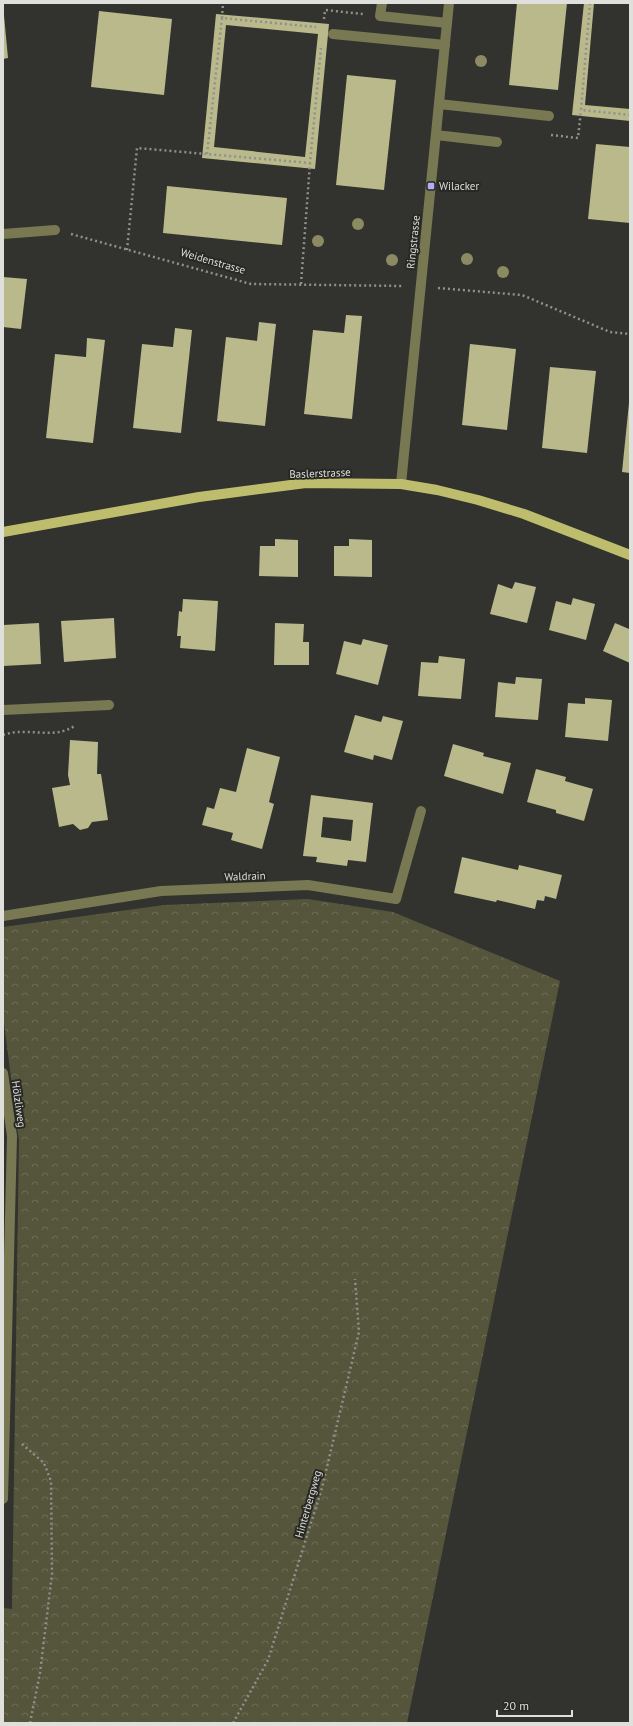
<svg xmlns="http://www.w3.org/2000/svg" width="633" height="1726" font-family="'PT Sans',sans-serif">
<defs>
<pattern id="forest-crowns" width="20" height="18" patternUnits="userSpaceOnUse"><rect width="20" height="18" fill="#55553c"/><path d="M2 6a3 3 0 1 1 6 0M12 15a3 3 0 1 1 6 0" fill="none" stroke="#6d6d58"/></pattern>
</defs>
<rect width="100%" height="100%" fill="#32322e"/>
<path fill="url(#forest-crowns)" d="M308 899 393 912 560 981 407 1723H3V1608L12 1609 19 1141 3 1015V927L164 905Z"/>
<g fill="#b9b98c" fill-rule="evenodd">
<path d="M517 3H567L558 90 509 85Z"/>
<path d="M584 3H594L585 105 630 109V121L572 115Z"/>
<path d="M3 5 8 58 3 59Z"/>
<path d="M99 11 172 19 164 95 91 87Z"/>
<path d="M216 14 329 24 315 169 202 158ZM226 25 318 34 305 157 214 147Z"/>
<path d="M347 75 396 80 384 190 336 185Z"/>
<path d="M596 144 630 147V223L588 219Z"/>
<path d="M167 186 287 198 282 245 163 233Z"/>
<path d="M3 277 27 279 21 329 3 327Z"/>
<path d="M346 315 362 316 352 419 304 414 313 330 344 333Z"/>
<path d="M259 322 276 324 265 426 217 421 226 337 257 341Z"/>
<path d="M175 328 192 330 181 433 133 428 142 344 173 347Z"/>
<path d="M87 338 105 340 93 443 46 438 55 354 86 357Z"/>
<path d="M470 344 516 349 507 430 462 425Z"/>
<path d="M550 367 596 371 587 453 542 448Z"/>
<path d="M629 403H630V473L622 472Z"/>
<path d="M275 539 298 540V577L259 576 260 546H275Z"/>
<path d="M349 539 372 540V577L334 576V546H349Z"/>
<path d="M515 582 536 587 527 623 490 614 498 584 512 589Z"/>
<path d="M573 598 595 604 586 640 549 630 556 601 571 605Z"/>
<path d="M183 599 218 601 215 651 180 648 181 636H177L179 611 182 612Z"/>
<path d="M114 618 116 658 64 662 61 621Z"/>
<path d="M39 623 41 664 3 666V625Z"/>
<path d="M275 623 304 624 303 642H309V665H274Z"/>
<path d="M615 623 629 629 630 627V663L603 651Z"/>
<path d="M363 639 388 645 378 685 336 674 344 641 361 645Z"/>
<path d="M439 656 465 659 461 699 418 696 421 662 438 663Z"/>
<path d="M516 677 542 679 538 720 495 717 498 682 515 684Z"/>
<path d="M585 698 612 700 608 741 565 737 568 703 585 704Z"/>
<path d="M355 715 381 722 383 716 403 721 392 760 374 755 373 760 344 752Z"/>
<path d="M70 740 98 742 97 774H101L108 820 92 822 88 828 80 830 73 824 59 827 52 788 70 785 68 775Z"/>
<path d="M453 744 484 753 483 756 511 763 503 794 444 776Z"/>
<path d="M247 748 280 757 269 802 274 804 262 849 231 840 233 833 202 825 207 807 214 809 220 788 236 792Z"/>
<path d="M536 769 566 777 565 781 593 789 584 821 556 813V810L527 802Z"/>
<path d="M311 795 373 803 366 862 348 860 347 866 316 862 317 857 303 856ZM323 817 353 820 351 841 321 837Z"/>
<path d="M462 857 518 870 519 865 562 875 556 899 545 896 544 901 537 900 535 909 497 900 496 902 454 893Z"/>
</g>
<g fill="none" stroke-linecap="round" stroke-linejoin="round">
<g stroke="#90908d" stroke-width="2.5" stroke-dasharray="2 3" stroke-linecap="butt">
<path d="M590 3 581 110 630 115"/>
<path d="M222 18 223 3"/>
<path d="M324 19 325 10 363 14"/>
<path d="M551 135 578 138 581 110"/>
<path d="M207 154 222 18 316 27"/>
<path d="M71 234 251 284 403 286"/>
<path d="M127 250 137 148 310 163 321 48"/>
<path d="M301 284 310 163"/>
<path d="M438 288 522 295 610 332 630 334"/>
<path d="M3 735C29 726 53 741 76 725"/>
<path d="M22 1444 44 1463 51 1481 52 1574 40 1673 30 1723"/>
<path d="M233 1723 268 1660 322 1488 359 1332 355 1279"/>
</g>
<g stroke="#787852" stroke-width="10">
<path d="M382 3 380 16 447 23"/>
<path d="M333 34 445 45"/>
<path d="M439 104 549 116"/>
<path d="M436 135 497 142"/>
<path d="M3 234 55 230"/>
<path d="M401 484 449 3"/>
<path d="M3 710 109 705"/>
<path d="M3 916 161 891 308 885 396 899 421 811"/>
<path d="M3 1073 12 1136 3 1499"/>
</g>
<path stroke="#bebd6d" stroke-width="10" d="M3 532 199 497 306 483 401 484 437 490 478 500 524 514 630 555"/>
</g>
<g fill="#8b8a62">
<circle cx="481" cy="61" r="6"/>
<circle cx="358" cy="224" r="6"/>
<circle cx="318" cy="241" r="6"/>
<circle cx="467" cy="259" r="6"/>
<circle cx="392" cy="260" r="6"/>
<circle cx="503" cy="272" r="6"/>
</g>
<rect fill="#b3adf9" stroke="#282825" stroke-width="1.5" x="427" y="182" width="8" height="8" rx="2"/>
<g text-anchor="middle" dominant-baseline="central" stroke-width="4" stroke-linejoin="round" paint-order="stroke">
<g font-size="11" fill="#dfdfdc" stroke="#282825" text-anchor="start">
<text x="439" y="186">Wilacker</text>
</g>
<g font-size="11" fill="#dfdfdc" stroke="#282825">
<text transform="translate(413 242) rotate(-84)">Ringstrasse</text>
<text transform="translate(213 261) rotate(16)">Weidenstrasse</text>
<text transform="translate(320 473) rotate(-2)">Baslerstrasse</text>
<text transform="translate(245 876) rotate(-2)">Waldrain</text>
<text transform="translate(19 1104) rotate(82)">Hölzliweg</text>
<text transform="translate(308 1504) rotate(-74)">Hinterbergweg</text>
</g>
</g>
<rect width="633" height="1726" fill="none" stroke="#dfdfdc" stroke-width="8"/>
<path d="M497 1710v6h75v-6" fill="none" stroke="#dfdfdc" stroke-width="2"/>
<text x="503" y="1710" font-size="12" fill="#dfdfdc" stroke="#282825" stroke-width="3" paint-order="stroke">20 m</text>
</svg>
